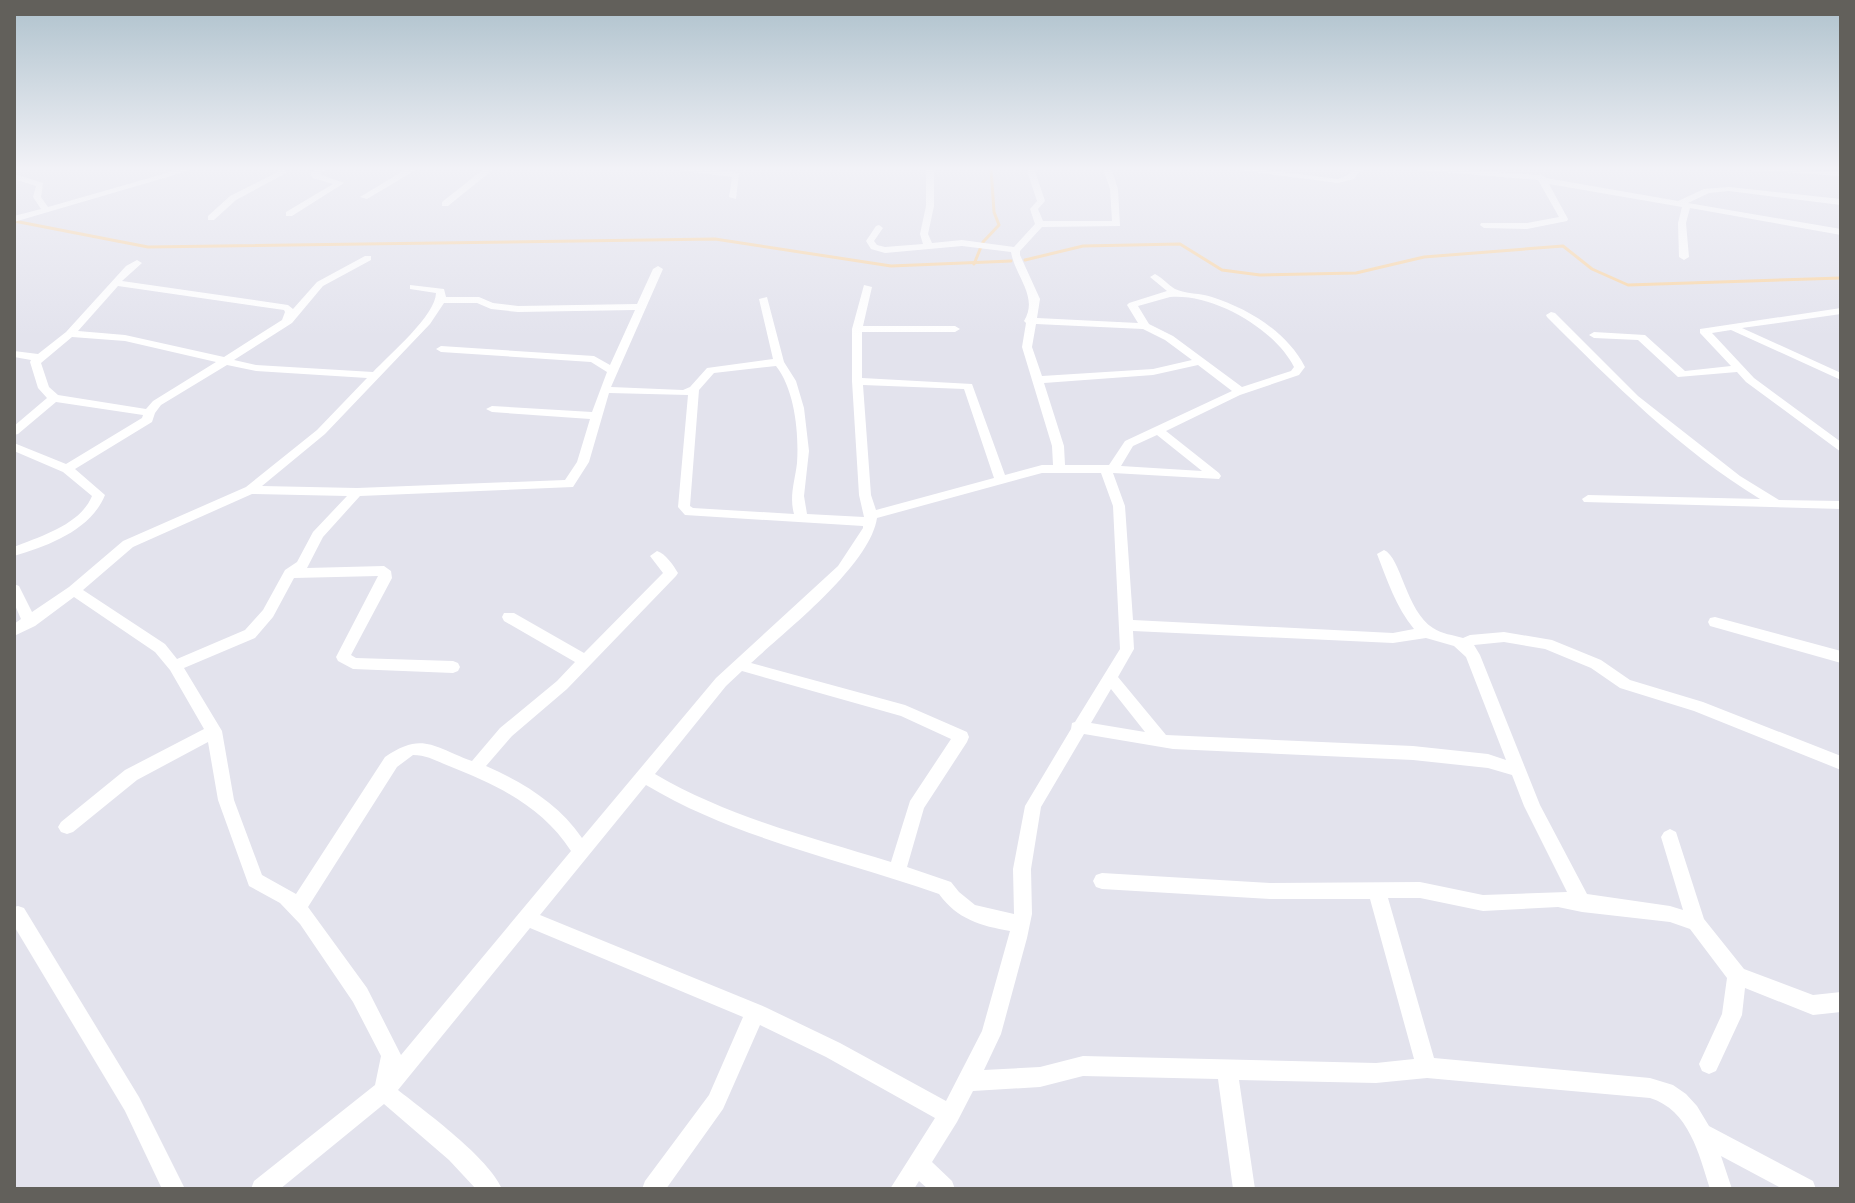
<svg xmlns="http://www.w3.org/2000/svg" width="1855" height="1203" font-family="'Roboto Condensed',sans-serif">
<rect width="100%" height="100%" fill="#e3e3ed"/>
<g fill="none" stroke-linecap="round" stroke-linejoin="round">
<g stroke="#fad6a5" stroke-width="3">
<path d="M14 221 148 247 715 239 891 266 1011 261"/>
<path d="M1025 260 1083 246 1180 244 1222 270 1260 275 1356 273 1424 257 1563 246 1592 269 1628 285 1841 278"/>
<path d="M974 264 983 242 999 225 994 212 991 168"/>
</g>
<g fill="#fff" fill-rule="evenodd">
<path d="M184 168H198L14 222V216L41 209 33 197 36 186 14 179V174L43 183 41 197 48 207Z"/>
<path d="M277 168H285L286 173 236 200 214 220H208V216L230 196 278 172Z"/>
<path d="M317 168H328L319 174 344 183 292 216H286V212L333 184 313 178 310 173Z"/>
<path d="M408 168H419L367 199 360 197Z"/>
<path d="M485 168H495L448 206H442V202Z"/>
<path d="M700 168 739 173 736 199 729 197 732 177 684 171 680 169Z"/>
<path d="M926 168H934V206L928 234 932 243 962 240 1014 247 1035 224 1030 209 1037 201 1026 168H1034L1045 201 1038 209 1043 221H1112L1110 189 1103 168H1111L1118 189 1120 226 1042 227 1020 251V255L1040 299 1037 318 1138 323 1127 305 1129 303 1167 291 1150 277 1155 274C1163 278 1168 285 1175 289 1185 294 1201 293 1212 297 1249 309 1287 332 1305 367L1299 375 1240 395 1166 431 1219 473 1221 476 1219 479 1113 473 1125 506 1133 620 1393 633 1414 629C1396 607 1387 580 1377 554L1384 550C1401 557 1406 611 1433 628 1442 634 1453 635 1463 638L1470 635 1504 632 1552 640 1601 660 1630 680 1703 702 1841 756V770L1694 711 1620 688 1591 668 1545 649 1504 642 1474 645 1480 655 1540 805 1587 894 1670 906 1683 910 1661 837 1664 832 1670 829 1676 832 1704 919 1744 969 1813 995 1841 992V1012L1813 1015 1745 988 1742 1015 1716 1071 1709 1074 1702 1071 1699 1064 1722 1014 1727 978 1690 929 1670 922 1582 912 1558 907 1483 911 1420 898H1388L1434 1058 1650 1078 1673 1085 1686 1094 1697 1106 1709 1126 1813 1181 1816 1189H1783L1721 1156 1732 1189H1710C1699 1154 1689 1110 1650 1098L1427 1078 1376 1083 1239 1080 1255 1189H1233L1218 1079 1083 1076 1040 1087 973 1091 957 1122 932 1162 952 1181 955 1189H928L919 1181 914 1189H890L935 1118 826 1057 760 1025 723 1109 666 1189H642L645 1181 709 1095 743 1017 530 928 398 1090C426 1112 489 1158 502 1189H476L449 1160 384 1104 280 1189H251L254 1181 375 1085 381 1056 353 1002 300 924 280 903 249 886 218 800 208 742 137 780 73 832 67 834 61 832 58 827 61 822 125 770 204 729 170 670 155 652 74 597 35 626 14 636V624L21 619 14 603V584L19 586 32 612 69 587 123 541 246 487 317 430 367 378 256 371 227 365 161 405 155 413 152 422 75 469 105 495C91 530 48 546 14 556V547C41 536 80 525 92 496L63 472 14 451V443L66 464 142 418 143 415 56 402 18 434 14 435V426L47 398 38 388 30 362 31 360 14 357V351L38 354 66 332 126 266 137 260 142 263 122 281 288 305 293 309 317 282 365 256H371V260L323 286 292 323 234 360 256 365 373 372C389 355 436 315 436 293L410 289V285L444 289 446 297H479L493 303 518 306 637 304 653 269 658 266 663 269 611 387 683 390 690 387 707 368 773 359 759 299 767 297 784 362 796 381 804 408 809 451 804 496 807 514 864 517 859 495 852 381V329L864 285 872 287 863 326H955L960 329 955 332H862V378L972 384 1005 475 1042 465H1053L1052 446 1022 347 1026 323 1024 321C1039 297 1015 276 1011 252L962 246 885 253 871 249 866 241 876 226 879 225 883 228 874 241 877 245 885 247 923 244 920 234 926 206ZM118 286 284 310 285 312 282 320 224 357 125 335 78 331ZM1170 297C1213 293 1275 329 1294 367L1291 371 1242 387 1173 336 1149 324 1138 306ZM444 303H477L491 309 518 312 635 310 610 365 594 356 441 346 436 349 441 352 591 362 607 372 592 412 492 406 486 409 492 412 590 419 577 462 565 480 357 488 262 486 325 434 430 324ZM1036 324 1143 329 1165 340 1192 360 1153 369 1042 376 1032 347ZM72 337 125 341 216 362 153 401 146 409 58 395 49 387 41 363ZM1198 365 1232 391 1125 441 1109 465H1065L1064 446 1044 383 1153 375ZM776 366C795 390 799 434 797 463 795 481 789 496 794 514L693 508 690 506 699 390 714 373ZM863 385 964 389 994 478 876 510 871 495ZM609 393 688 395 678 507 685 515 863 526V528L838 566 716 678 582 838C559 804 523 782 486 766L512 736 567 689 676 576 678 573C673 565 666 554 657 551L650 556 663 573 584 653 514 613H504L502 617 504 621 575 662 557 681 500 728 472 761C434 747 422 731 385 757L296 894 262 875 234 800 222 731 184 668 255 638 273 617 294 578 378 576 336 657 338 661 353 669 453 673 458 671 460 667 458 663 453 661 356 658 351 655 392 578 391 571 384 566 307 568 323 537 360 496 573 487 589 462ZM1157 435 1202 471 1121 466 1133 446ZM1042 473H1101L1113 506 1120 649 1075 722 1072 723 1071 729 1025 806 1013 869 1014 914 975 905 959 892 951 882 907 867 924 808 967 742 969 737 967 732 905 705 751 663C787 630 870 565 877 518ZM252 494 347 496 313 532 297 562 285 570 263 610 245 630 177 659 165 644 83 590 133 547ZM1133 631 1393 643 1426 638 1454 646 1466 657 1506 760 1488 754 1413 746 1166 735 1118 677 1134 649ZM742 671 901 716 951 739 910 801 891 862C810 837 728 817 655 774L726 686ZM1111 689 1145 732 1091 723ZM1084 734 1173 749 1413 760 1488 768 1512 775 1524 806 1567 892 1483 895 1420 882 1270 883 1102 873 1096 875 1093 881 1096 887 1102 889 1270 899H1370L1414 1059 1376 1063 1083 1056 1040 1067 984 1070 1001 1034 1027 938 1032 914 1031 869 1041 807ZM413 755C427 755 436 761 449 766 497 785 542 806 571 851L401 1055 367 988 308 907 397 767ZM646 785C736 839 841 859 939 894 957 919 981 926 1010 931L982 1031 946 1101 840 1043 765 1007 540 915Z"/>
<path d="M1223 168H1251L1338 179 1348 175 1354 168H1363L1354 179 1338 183Z"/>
<path d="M1394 168H1439L1537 175 1541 174 1546 178 1678 201 1704 189 1729 187 1841 199V205L1729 191 1709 193 1688 203 1841 229V235L1690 208 1686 223 1689 257 1684 260 1679 257 1678 223 1682 207 1549 184 1568 219 1567 221 1527 229 1484 228 1480 225 1481 223H1527L1559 217 1538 180Z"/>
<path d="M1747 168 1841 172V176L1751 170Z"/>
<path d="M1841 308V314L1742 328 1841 373V380L1731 330 1712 333 1754 378 1841 442V452L1746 382 1737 372 1678 377 1638 340 1594 338 1589 335 1594 332 1645 335 1685 371 1731 366 1700 333V329Z"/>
<path d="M1551 312 1555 313 1638 396 1740 476 1779 500 1841 501V509L1584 502 1582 499 1588 495 1760 499C1680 450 1613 383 1547 317L1546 315Z"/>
<path d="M1715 617 1841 651V663L1710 626 1708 622 1710 618Z"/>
<path d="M18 906 24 908 139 1097 185 1189H162L125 1111 14 926V907Z"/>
</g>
</g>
<linearGradient id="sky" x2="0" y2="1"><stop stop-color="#afc2cd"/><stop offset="0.5" stop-color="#f2f2f7"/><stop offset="1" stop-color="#f2f2f7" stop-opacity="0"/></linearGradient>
<rect width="1855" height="337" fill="url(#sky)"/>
<rect width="1855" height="1203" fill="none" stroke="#62605b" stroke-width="32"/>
</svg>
